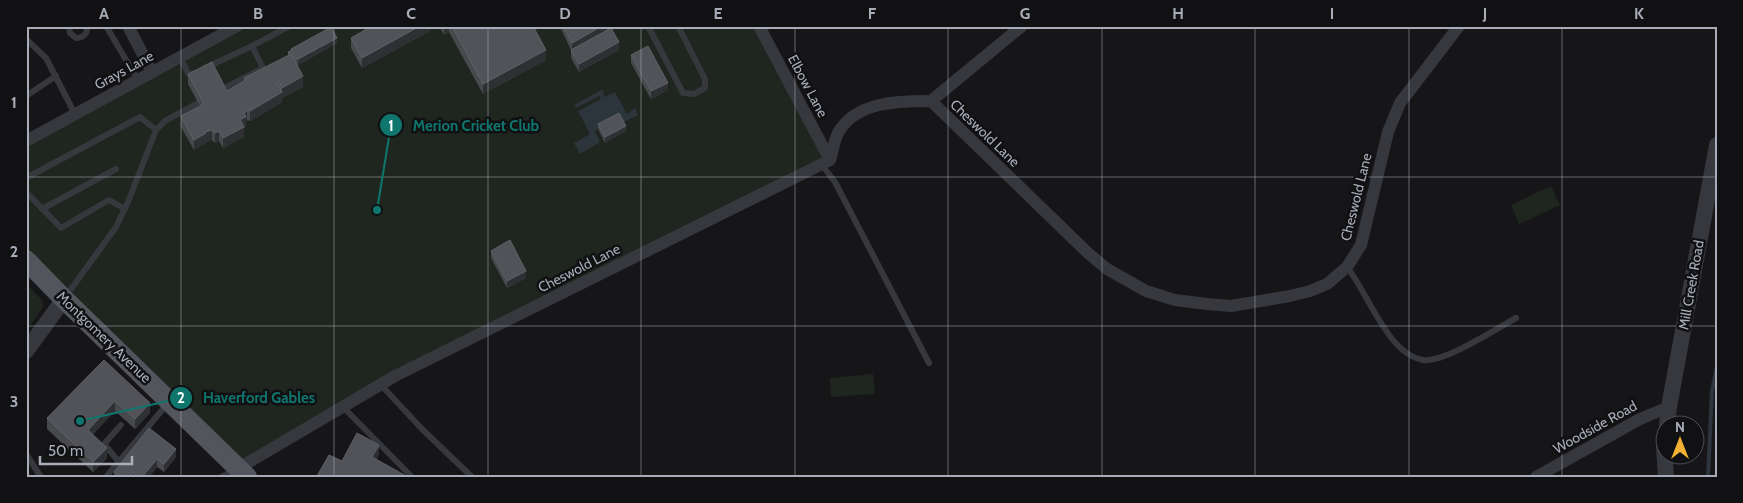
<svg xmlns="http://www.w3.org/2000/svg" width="1743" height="503" font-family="Cabin,sans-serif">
<rect width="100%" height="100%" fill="#161618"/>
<g fill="#1e261f">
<path d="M241 26H759L830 160 395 376 239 468 26 257V142Z"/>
<path d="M1551 186 1560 205 1519 224 1511 205Z"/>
<path d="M26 284 42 300 43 307 26 332Z"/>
<path d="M873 374 875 394 831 397 830 378Z"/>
</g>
<path fill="#2c353c" d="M603 89 604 97 615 92 627 114 635 108 638 115 622 123 619 119 595 131 600 142 580 154 574 143 590 134 578 111 601 99 599 96 576 108 574 105Z"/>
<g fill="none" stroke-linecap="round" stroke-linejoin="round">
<path stroke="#2c353c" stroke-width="4" d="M1708 477 1712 391 1717 366"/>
<g stroke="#37383d" stroke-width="6">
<path d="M69 26 70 33 76 38C83 38 88 34 87 26"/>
<path d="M106 26 138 80"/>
<path d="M648 26 683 93 694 94 705 88V79L678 26"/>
<path d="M26 39 46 58 75 114"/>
<path d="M252 46 290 26"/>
<path d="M180 57 189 75 194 73"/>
<path d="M205 68 252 46 263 68 221 90"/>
<path d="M26 96 56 76"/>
<path d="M821 164 835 182 929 363"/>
<path d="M26 178 140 117 156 130"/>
<path d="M26 192 61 228 109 200 125 209"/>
<path d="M42 209 116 169"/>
<path d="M1347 267C1362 287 1371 309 1385 329 1394 343 1406 357 1423 360 1444 363 1496 329 1516 318"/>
<path d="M66 296 116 227 128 202 156 130 165 121 198 103"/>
<path d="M381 385 422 429 472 477"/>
<path d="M343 407 412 477"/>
<path d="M26 454 41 477"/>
<path d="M119 462 104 444 121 425"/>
<path d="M106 477 168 403"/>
<path d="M221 477 235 470"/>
</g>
<g stroke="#37383d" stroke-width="12">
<path d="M128 26 152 72"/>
<path d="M759 26 830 160"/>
<path d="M931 101 1022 26"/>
<path d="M26 141 237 26"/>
<path d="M239 468 395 376 830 160C833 151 834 141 838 133 856 101 899 101 931 101L1088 253 1107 269 1146 291 1175 300 1207 304 1231 306 1290 296 1310 291 1327 284 1347 267 1361 245 1388 132 1400 103 1459 26"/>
<path d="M1536 477 1640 419 1669 407"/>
</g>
<g stroke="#37383d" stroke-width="16">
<path d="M26 351 64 299"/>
<path d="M1667 426 1669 407 1717 145"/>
<path d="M1666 435 1664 447 1666 477"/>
</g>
<path stroke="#53555c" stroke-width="20" d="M26 260 64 299 247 477"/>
</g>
<g fill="#47494d">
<path d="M439 26H533L546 60 483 94 449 32 444 35Z"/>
<path d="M561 26H616L612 29 619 50 579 72 571 58V50L561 29Z"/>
<path d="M430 29V31L362 68 351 48V38Z"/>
<path d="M337 43 298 65 296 63 303 87 282 98V97V102L250 121 247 120 246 122V127L244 128V137L223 148 219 141 215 143 212 140 206 142V143L194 150 181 127V116L200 106 188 84V74L227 91 244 81V78L288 56V52L291 51V49Z"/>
<path d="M631 55 668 90 651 99 631 63Z"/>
<path d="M598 124 626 131 605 143 598 129Z"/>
<path d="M491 251 526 278 507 288 491 258Z"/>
<path d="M104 360 150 413 135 429 115 411 93 434 107 458 93 472 47 429V418Z"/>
<path d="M149 428 176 457 164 472 157 467 149 477H114V472Z"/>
</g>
<g fill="#2f3033">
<path d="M420 26H435L430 29V31L362 68V58Z"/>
<path d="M444 26H449V32L444 35Z"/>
<path d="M602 26H616L572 51V43Z"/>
<path d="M337 38V43L298 65V59Z"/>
<path d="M619 42V50L579 72V64Z"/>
<path d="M546 50V60L483 94V84Z"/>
<path d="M303 76V87L282 98V88Z"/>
<path d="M668 83V90L651 99V91Z"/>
<path d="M282 92V102L250 121V111Z"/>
<path d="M247 111V121L246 122V127L244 128V137L223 148V138L239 120 244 113Z"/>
<path d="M626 126V131L605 143V137Z"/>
<path d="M212 130V140L206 142V143L194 150V140L205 132Z"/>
<path d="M219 131V141L215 143V133Z"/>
<path d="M526 271V278L507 288V281Z"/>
<path d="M115 401V411L88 440V430Z"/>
<path d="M150 403V413L135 429V419Z"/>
<path d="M379 445V455L372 468V457Z"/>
<path d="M107 448V458L93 472V462Z"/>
<path d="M176 449V457L164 472V464Z"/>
<path d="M157 459V467L149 477H142Z"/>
</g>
<g fill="#525359" stroke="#5f6168">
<path d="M372 26H420L362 58 351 38Z"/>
<path d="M452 26H533L546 50 483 84Z"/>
<path d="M563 26H602L572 43Z"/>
<path d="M331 27 337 38 298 59 297 58 294 59 291 54 290 55 288 52 292 50 291 49Z"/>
<path d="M611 28 619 42 579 64 571 50Z"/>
<path d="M648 46 668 83 651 91 631 55Z"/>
<path d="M291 54 303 76 282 88 279 81 277 82 282 92 250 111 247 109V111L244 113 246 117 239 120 241 121 244 127 223 138 219 131 215 133 212 130 205 132 206 133 194 140 181 116 204 104 188 74 212 62 227 91 246 80 244 78Z"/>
<path d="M619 113 626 126 605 137 598 124Z"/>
<path d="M510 240 526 271 507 281 491 251Z"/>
<path d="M104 360 150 403 135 419 115 401 88 430 107 448 93 462 47 418Z"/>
<path d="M149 428 176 449 164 464 157 459 142 477H138L133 472 129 477H120L114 472Z"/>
<path d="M357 433 379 445 372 457 408 477 317 476 329 455 342 461Z"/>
</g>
<path fill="none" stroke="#a8adb8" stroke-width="1" stroke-opacity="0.55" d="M181 26V477M334 26V477M488 26V477M641 26V477M795 26V477M948 26V477M1102 26V477M1255 26V477M1409 26V477M1562 26V477M26 177H1717M26 326H1717"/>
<g text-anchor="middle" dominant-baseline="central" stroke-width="5" stroke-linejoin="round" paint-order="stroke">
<g font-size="14" fill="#a8adb8" stroke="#111113">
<text transform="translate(124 70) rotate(-29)">Grays Lane</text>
<text transform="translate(808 86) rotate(62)">Elbow Lane</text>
<text transform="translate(985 133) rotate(44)">Cheswold Lane</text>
<text transform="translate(1356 197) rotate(-76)">Cheswold Lane</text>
<text transform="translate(579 268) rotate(-27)">Cheswold Lane</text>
<text transform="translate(1691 285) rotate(-80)">Mill Creek Road</text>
<text transform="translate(104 337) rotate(44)">Montgomery Avenue</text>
<text transform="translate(1595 427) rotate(-29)">Woodside Road</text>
</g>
</g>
<path fill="none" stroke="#0f766e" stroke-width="2" d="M377 210L391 125M80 421L181 398"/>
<g fill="#0f766e" stroke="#111113" stroke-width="2">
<circle cx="377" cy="210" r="5"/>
<circle cx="80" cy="421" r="5"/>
<circle cx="391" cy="125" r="12"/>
<circle cx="181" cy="398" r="12"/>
</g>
<g font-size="15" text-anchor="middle" font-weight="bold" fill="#fff">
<text x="391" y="131">1</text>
<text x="181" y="403">2</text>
</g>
<g font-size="15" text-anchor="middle" font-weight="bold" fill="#0f766e" stroke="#111113" stroke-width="5" stroke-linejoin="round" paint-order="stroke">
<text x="476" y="131">Merion Cricket Club</text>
<text x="259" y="403">Haverford Gables</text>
</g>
<rect width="1743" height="503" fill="none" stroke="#111113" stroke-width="55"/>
<g transform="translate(1680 440)"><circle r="24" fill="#111113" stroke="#4d4f55"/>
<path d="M0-4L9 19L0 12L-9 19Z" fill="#f2b134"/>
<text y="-8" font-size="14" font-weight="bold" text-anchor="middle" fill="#a8adb8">N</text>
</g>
<path d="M40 456v8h92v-8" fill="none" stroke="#a8adb8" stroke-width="2.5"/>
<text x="48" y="456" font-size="15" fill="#a8adb8" stroke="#111113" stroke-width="4" paint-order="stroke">50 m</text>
<rect x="28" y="28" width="1688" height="448" fill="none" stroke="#a8adb8" stroke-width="2"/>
<g font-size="16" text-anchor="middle" font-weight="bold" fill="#a8adb8">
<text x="104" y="19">A</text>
<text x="258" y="19">B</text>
<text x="411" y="19">C</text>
<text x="565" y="19">D</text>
<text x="718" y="19">E</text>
<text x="872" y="19">F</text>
<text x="1025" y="19">G</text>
<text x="1178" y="19">H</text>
<text x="1332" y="19">I</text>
<text x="1485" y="19">J</text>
<text x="1639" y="19">K</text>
<text x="14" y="108">1</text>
<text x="14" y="257">2</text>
<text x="14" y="407">3</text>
</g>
</svg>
